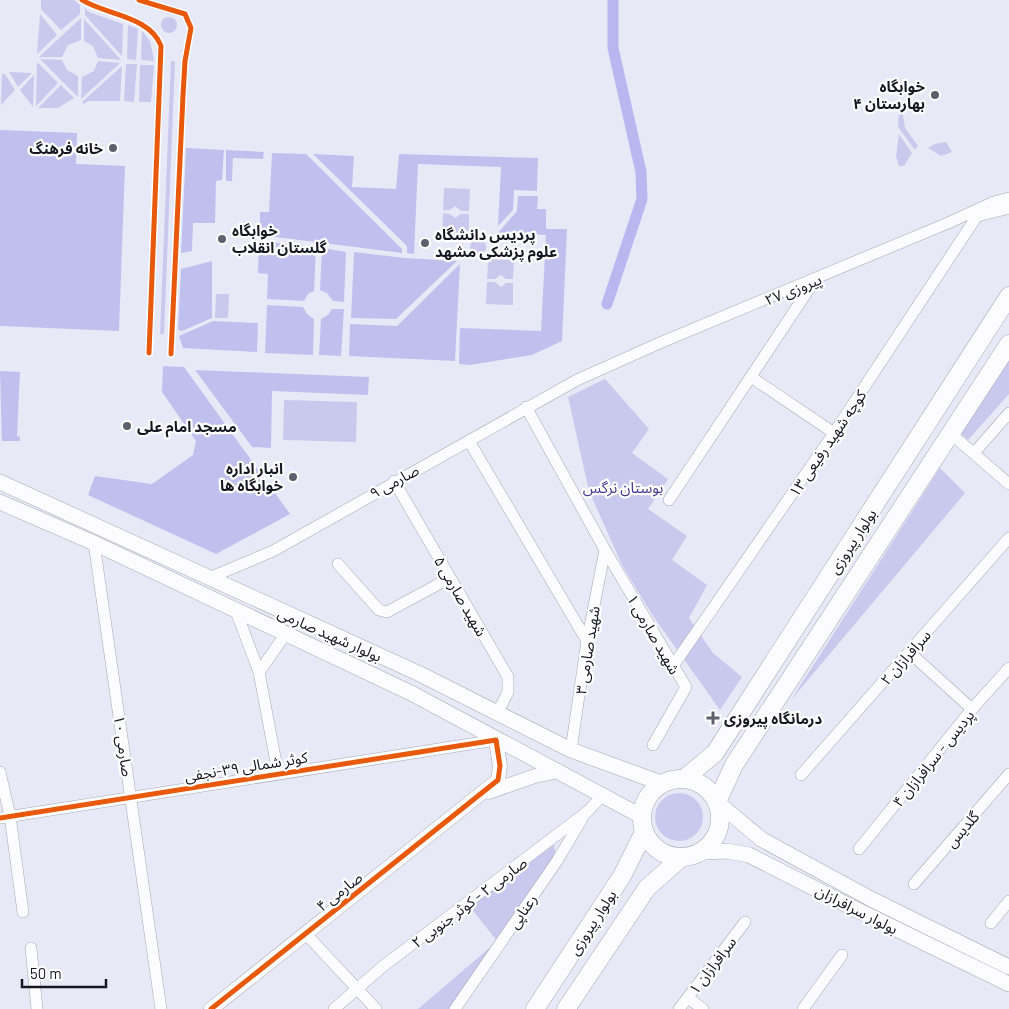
<svg xmlns="http://www.w3.org/2000/svg" width="1009" height="1009" font-family="Barlow,'Noto Sans Arabic',sans-serif">
<rect width="100%" height="100%" fill="#e8e9f7"/>
<g fill="#c9c9ed">
<path d="M41 0H74L80 5V14L61 30 41 9Z"/>
<path d="M85 8 89 12 123 24 122 56 85 15Z"/>
<path d="M40 14 57 35 37 54Z"/>
<circle cx="169" cy="25" r="8"/>
<path d="M81 18V40L68 45 62 57H39Z"/>
<path d="M84 19 121 60 98 58 93 46 84 41Z"/>
<path d="M128 25 138 29 136 60 127 59Z"/>
<path d="M142 31 150 41 154 61 141 60Z"/>
<path d="M40 59 62 60 67 70 78 76V97Z"/>
<path d="M98 61 120 63 81 99 82 77 94 71Z"/>
<path d="M171 61H175L164 334H160Z"/>
<path d="M37 62 58 83 36 106Z"/>
<path d="M126 64H137L134 102 124 101Z"/>
<path d="M140 65H154L151 102H139Z"/>
<path d="M122 66 120 101H88L84 104 82 102Z"/>
<path d="M9 72 32 73 18 87Z"/>
<path d="M2 74H5L15 90 1 105Z"/>
<path d="M34 75 33 107 20 90Z"/>
<path d="M61 85 74 98 58 108H38Z"/>
<path d="M899 108 902 109 905 128 918 146 915 150 898 127Z"/>
<path d="M899 134 912 153 904 166H899L896 156Z"/>
<path d="M946 142 952 152 941 156 928 148 935 144Z"/>
<path d="M444 188 470 189 469 211H461L455 206 450 210H443Z"/>
<path d="M443 213 450 214 455 218 461 214H469V230L463 234 442 233Z"/>
<circle cx="478" cy="247" r="8"/>
<path d="M493 259 514 260 513 279H506L501 275 495 279H487L488 263Z"/>
<path d="M487 282H495L501 287 506 283H513V305L486 304Z"/>
<path d="M216 294H229L228 318H215Z"/>
<path d="M1009 360V394L968 440 959 432Z"/>
<path d="M605 379 649 429 632 453 668 479 648 509 687 536 672 560 707 585 689 618 713 653 742 677 720 710 653 616 622 565 589 491 568 397Z"/>
<path d="M284 400 357 402 356 442 283 440Z"/>
<path d="M940 468 965 493 791 700Z"/>
<circle cx="679" cy="817" r="24"/>
<path d="M553 842 556 854 497 941 470 907Z"/>
<path d="M494 944 451 1009H418Z"/>
</g>
<g fill="#c0c0ef">
<path d="M0 130 77 133 76 164 125 166 119 331 0 326Z"/>
<path d="M186 148 224 150 222 180 216 181 215 223H193L192 251 181 253Z"/>
<path d="M226 150 264 152 263 159 233 158 232 181H226Z"/>
<path d="M272 153 306 154 402 249V253L260 235V212H269Z"/>
<path d="M313 154 354 156 352 187 396 189 399 154 538 158 537 191 514 190 513 210 498 226 501 167 418 164 414 254 407 253V246Z"/>
<path d="M518 196H538L537 209H546V229H567L562 341 532 355 470 365 459 364 460 328 541 331 546 235 498 233 517 211Z"/>
<path d="M259 241 316 247 314 291 308 294 304 301 267 299 268 274 258 273Z"/>
<path d="M322 248 346 252 344 302 333 301 327 293 320 290Z"/>
<path d="M354 252 405 258 457 261 396 319 351 318Z"/>
<path d="M212 261V318L182 331 178 330 181 269Z"/>
<path d="M460 264 455 361 349 356 350 324 397 326Z"/>
<path d="M267 305 303 307 307 314 314 319 313 355 265 353Z"/>
<path d="M332 309H344L341 356 319 355 321 319 328 315Z"/>
<path d="M213 321 258 323 257 352 183 348 179 336Z"/>
<path d="M163 366 184 367 290 514 216 554 88 495 95 476 152 484 193 455 196 441 162 392Z"/>
<path d="M195 370 369 377 368 395 272 391 271 448 252 447Z"/>
<path d="M0 371 20 372 17 436 20 437V441H2V446Z"/>
</g>
<g fill="none" stroke-linecap="round" stroke-linejoin="round">
<path stroke="#b8b7ef" stroke-width="11" d="M607 304 642 199 641 172 613 48V0"/>
<defs>
<g id="minor">
<path d="M974 217 1009 208"/>
<path d="M751 377 834 433"/>
<path d="M526 407 605 550 686 687 653 745"/>
<path d="M950 433 1009 484"/>
<path d="M469 441 587 641"/>
<path d="M974 453 1009 413"/>
<path d="M394 481 508 677V692L497 714"/>
<path d="M669 500 815 280"/>
<path d="M94 543 161 1009"/>
<path d="M338 564 379 610 387 612 450 578"/>
<path d="M209 578 273 551 577 380 662 342 948 223 994 202 1009 198"/>
<path d="M236 611 259 672 278 773"/>
<path d="M909 652 972 709"/>
<path d="M673 666 834 433 977 216"/>
<path d="M259 672 285 635"/>
<path d="M571 750 587 641 605 550"/>
<path d="M0 772 10 816 23 912"/>
<path d="M801 775 1009 538"/>
<path d="M0 818 496 740"/>
<path d="M859 849 972 709 1009 668"/>
<path d="M914 884 1009 774"/>
<path d="M991 923 1009 901"/>
<path d="M305 933 376 1009"/>
<path d="M31 948 37 1009"/>
<path d="M688 998 703 1009"/>
<path d="M334 1009 382 967 587 812 604 794"/>
<path d="M455 1009 557 861 582 819"/>
<path d="M679 1009 745 922"/>
<path d="M803 1009 842 955"/>
</g>
<g id="tertiary">
<path d="M489 792 535 776 558 771"/>
<path d="M211 1009 498 780 500 766 496 740"/>
</g>
<g id="secondary">
<path d="M0 482 420 674 571 750 661 783"/>
<path d="M0 502 94 543 411 693 641 816"/>
<path d="M717 802 761 839 871 899 1009 967"/>
<path d="M701 852 727 851 749 855 847 905 1009 984"/>
</g>
<g id="primary">
<path d="M685 778 715 753 1009 296"/>
<circle cx="681" cy="818" r="39"/>
<path d="M717 802 734 765 1009 344"/>
<path d="M535 1009 622 876 644 832"/>
<path d="M566 1009 647 888 682 857"/>
</g>
</defs>
<use href="#minor" stroke="#a7a8b3" stroke-width="12"/>
<use href="#tertiary" stroke="#a7a8b3" stroke-width="15"/>
<use href="#secondary" stroke="#a7a8b3" stroke-width="16"/>
<use href="#primary" stroke="#a7a8b3" stroke-width="19"/>
<use href="#minor" stroke="#fcfcfe" stroke-width="11"/>
<use href="#tertiary" stroke="#fcfcfe" stroke-width="14"/>
<use href="#secondary" stroke="#fcfcfe" stroke-width="15"/>
<use href="#primary" stroke="#fcfcfe" stroke-width="18"/>
<defs>
<g id="cycleway">
<path d="M82 0C106 15 150 16 161 46L149 353"/>
<path d="M139 0 185 14 191 28 185 61 183 95 171 354"/>
<path d="M0 818 496 740 500 766 498 780 211 1009"/>
</g>
</defs>
<use href="#cycleway" stroke="#fff" stroke-width="8"/>
<use href="#cycleway" stroke="#e8590c" stroke-width="5"/>
</g>
<g fill="#60606d" stroke="#fff" stroke-width="2">
<circle cx="935" cy="95" r="5"/>
<circle cx="113" cy="148" r="5"/>
<circle cx="222" cy="239" r="5"/>
<circle cx="425" cy="243" r="5"/>
<circle cx="127" cy="426" r="5"/>
<circle cx="293" cy="477" r="5"/>
<path d="M710.5 710.5h5v5h5v5h-5v5h-5v-5h-5v-5h5z"/>
</g>
<g text-anchor="middle" dominant-baseline="central" stroke-width="4.5" stroke-linejoin="round" paint-order="stroke">
<g font-size="15" font-weight="bold" fill="#171722" stroke="#fff" text-anchor="start">
<text x="925" y="86" text-anchor="end">خوابگاه<tspan x="925" dy="17">بهارستان ۴</tspan></text>
<text x="103" y="148" text-anchor="end">خانه فرهنگ</text>
<text x="232" y="230">خوابگاه<tspan x="232" dy="17">گلستان انقلاب</tspan></text>
<text x="435" y="234">پردیس دانشگاه<tspan x="435" dy="17">علوم پزشکی مشهد</tspan></text>
<text x="137" y="426">مسجد امام علی</text>
<text x="283" y="468" text-anchor="end">انبار اداره<tspan x="283" dy="17">خوابگاه ها</tspan></text>
<text x="724" y="718">درمانگاه پیروزی</text>
</g>
<g font-size="15" fill="#171722" stroke="#fff">
<text transform="translate(793 289) rotate(-22)">پیروزی ۲۷</text>
<text transform="translate(827 443) rotate(-56)">کوچه شهید رفیعی ۱۳</text>
<text transform="translate(394 481) rotate(-29)">صارمی ۹</text>
<text transform="translate(852 541) rotate(-57)">بولوار پیروزی</text>
<text transform="translate(461 596) rotate(60)">شهید صارمی ۵</text>
<text transform="translate(330 634) rotate(24)">بولوار شهید صارمی</text>
<text transform="translate(654 634) rotate(60)">شهید صارمی ۱</text>
<text transform="translate(587 650) rotate(-81)">شهید صارمی ۳</text>
<text transform="translate(905 657) rotate(-49)">سرافرازان ۲</text>
<text transform="translate(124 746) rotate(82)">صارمی ۱۰</text>
<text transform="translate(933 758) rotate(-51)">پردیس - سرافرازان ۴</text>
<text transform="translate(246 766) rotate(-9)">کوثر شمالی ۳۹-نجفی</text>
<text transform="translate(962 829) rotate(-49)">گلدیس</text>
<text transform="translate(339 891) rotate(-38)">صارمی ۴</text>
<text transform="translate(469 902) rotate(-37)">صارمی ۲ - کوثر جنوبی ۲</text>
<text transform="translate(857 909) rotate(27)">بولوار سرافرازان</text>
<text transform="translate(522 911) rotate(-56)">رعناپی</text>
<text transform="translate(592 922) rotate(-57)">بولوار پیروزی</text>
<text transform="translate(712 965) rotate(-53)">سرافرازان ۱</text>
</g>
<g font-size="15" fill="#43388e" stroke="#fff">
<text x="623" y="487">بوستان نرگس</text>
</g>
</g>
<path d="M22 979v8h84v-8" fill="none" stroke="#171722" stroke-width="2.5"/>
<text x="30" y="979" font-size="15" fill="#171722" stroke="#ffffff" stroke-width="4" paint-order="stroke">50 m</text>
</svg>
